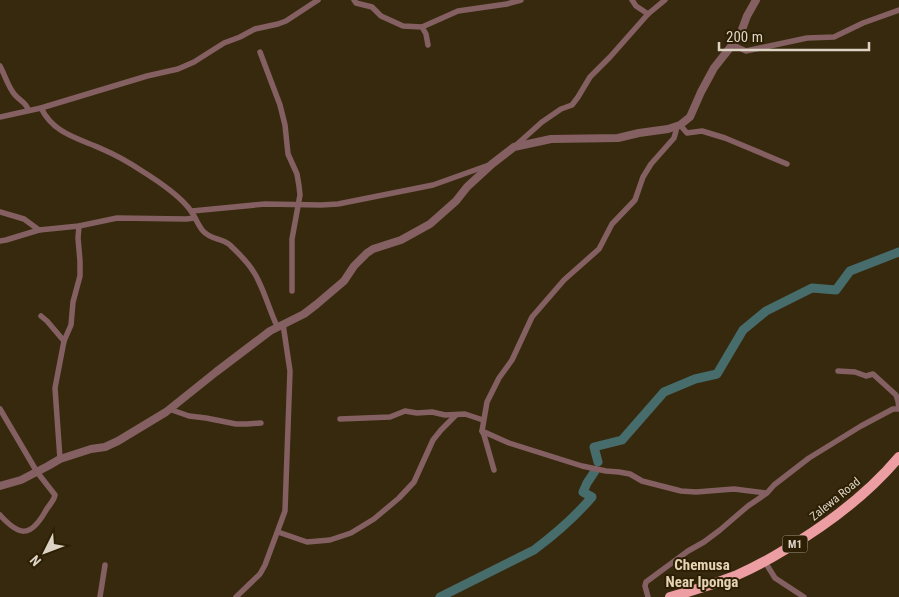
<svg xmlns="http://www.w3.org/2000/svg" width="899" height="597" font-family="'Roboto Condensed',sans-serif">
<rect width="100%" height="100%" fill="#37290d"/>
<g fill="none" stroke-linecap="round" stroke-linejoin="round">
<g stroke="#466c6c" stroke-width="9">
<path d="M598 462 594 447 622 440 664 392 695 379 717 374 743 330 766 311 812 288 836 290 850 271 899 252"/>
<path d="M440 597 534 550C554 535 575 517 592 497L583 492 587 483 595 471"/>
</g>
<g stroke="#846062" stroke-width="5.5">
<path d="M354 0 356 3 372 7 381 16 403 26 422 27 426 34 428 45"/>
<path d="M632 0 636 6 648 14"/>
<path d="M422 27 458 11 507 4 521 0"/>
<path d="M733 45 746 51 807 38 834 37 863 23 899 10"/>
<path d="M260 52 280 105 285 125 288 154 297 174 299 186 300 195 292 239V291"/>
<path d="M0 66C5 75 8 87 15 95 20 101 27 103 28 110"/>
<path d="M41 108C54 134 78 138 102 149 116 155 130 163 142 171 158 181 175 192 187 206 194 213 197 224 203 231 211 240 222 238 230 245 238 253 247 261 253 271 263 285 269 310 277 326"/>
<path d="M0 117 41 108 147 76 178 69 194 62 224 43 240 37 255 29 278 24 286 21 318 0"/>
<path d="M680 125 687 133 702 131 725 138 787 164"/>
<path d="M514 147 542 122 561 109 572 105 578 97 590 77 610 57 648 14 665 0"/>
<path d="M192 211 265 204 321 205 338 204 433 185 489 165"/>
<path d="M0 212 24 219 39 230"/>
<path d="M0 241 6 240 39 230 79 226 117 218 186 219 195 218"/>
<path d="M41 316 47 321 64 341"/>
<path d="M0 409 37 472 55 495C54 501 48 506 45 512 30 538 19 536 0 515"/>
<path d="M169 409 189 416 206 418 236 424H247L261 423"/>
<path d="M340 419 390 417 405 411 417 413 432 412 445 415 465 414 483 420"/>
<path d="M482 431 509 443 582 466 606 471 619 472 630 474 642 481 681 491 696 492 734 489 766 493"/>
<path d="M60 459 55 388 64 341 71 325 73 302 80 276V261L78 238 79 226"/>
<path d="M494 470 484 435 482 431 487 402 499 378 512 360 532 317 564 280 599 249 612 224 635 200 643 177 651 164 674 138 676 131V127"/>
<path d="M278 532 307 542 330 540 351 533 374 519 399 498 414 482 433 440 441 430 456 415"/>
<path d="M765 562 775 578 804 597"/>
<path d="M100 597 105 565"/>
<path d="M236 597 260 574 265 565 285 511 290 371 283 324"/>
<path d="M648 597 645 586 646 582 688 551 704 542 720 530 748 506 767 493 774 485 809 458 861 426 893 409H899L898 401 896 395 873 374 866 376 855 372 838 371"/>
</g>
<path stroke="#846062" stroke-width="8" d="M0 486 21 480 48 466 60 459 91 449 105 447 118 441 166 412 216 372 270 331 304 314 317 304 344 281 354 266 367 253 373 249 401 240 430 224 456 201 467 187 492 164 514 147 551 139 618 138 639 133 668 129 680 125 690 117 701 92 714 68 740 35 747 16 756 0"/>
<path stroke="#ed9ea3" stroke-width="10" d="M670 597C692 591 714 584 735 576 753 568 770 559 786 549 828 524 868 494 899 457"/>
</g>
<g text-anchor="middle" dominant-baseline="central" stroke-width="4" stroke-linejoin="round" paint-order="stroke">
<rect fill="#2d1f04" stroke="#a89d8a" stroke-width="1" x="782.5" y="535.5" width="25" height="17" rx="4"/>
<g font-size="11" font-weight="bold" fill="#dcd3c4">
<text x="795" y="544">M1</text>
</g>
<g font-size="12" fill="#dcd3c4" stroke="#2d1f04">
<text transform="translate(835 499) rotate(-39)">Zalewa Road</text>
</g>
<g font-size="15" font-weight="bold" fill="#e5d3b4" stroke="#2d1f04">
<text x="702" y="565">Chemusa<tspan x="702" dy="17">Near Iponga</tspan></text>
</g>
</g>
<g transform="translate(45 552) rotate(228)" stroke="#2d1f04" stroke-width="4" paint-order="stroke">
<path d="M0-4L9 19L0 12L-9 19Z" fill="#dcd3c4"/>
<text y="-8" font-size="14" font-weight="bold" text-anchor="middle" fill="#dcd3c4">N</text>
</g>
<path d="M719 42v8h150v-8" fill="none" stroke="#dcd3c4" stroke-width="2.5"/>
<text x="726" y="42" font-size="15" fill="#dcd3c4" stroke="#2d1f04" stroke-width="4" paint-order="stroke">200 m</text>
</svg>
